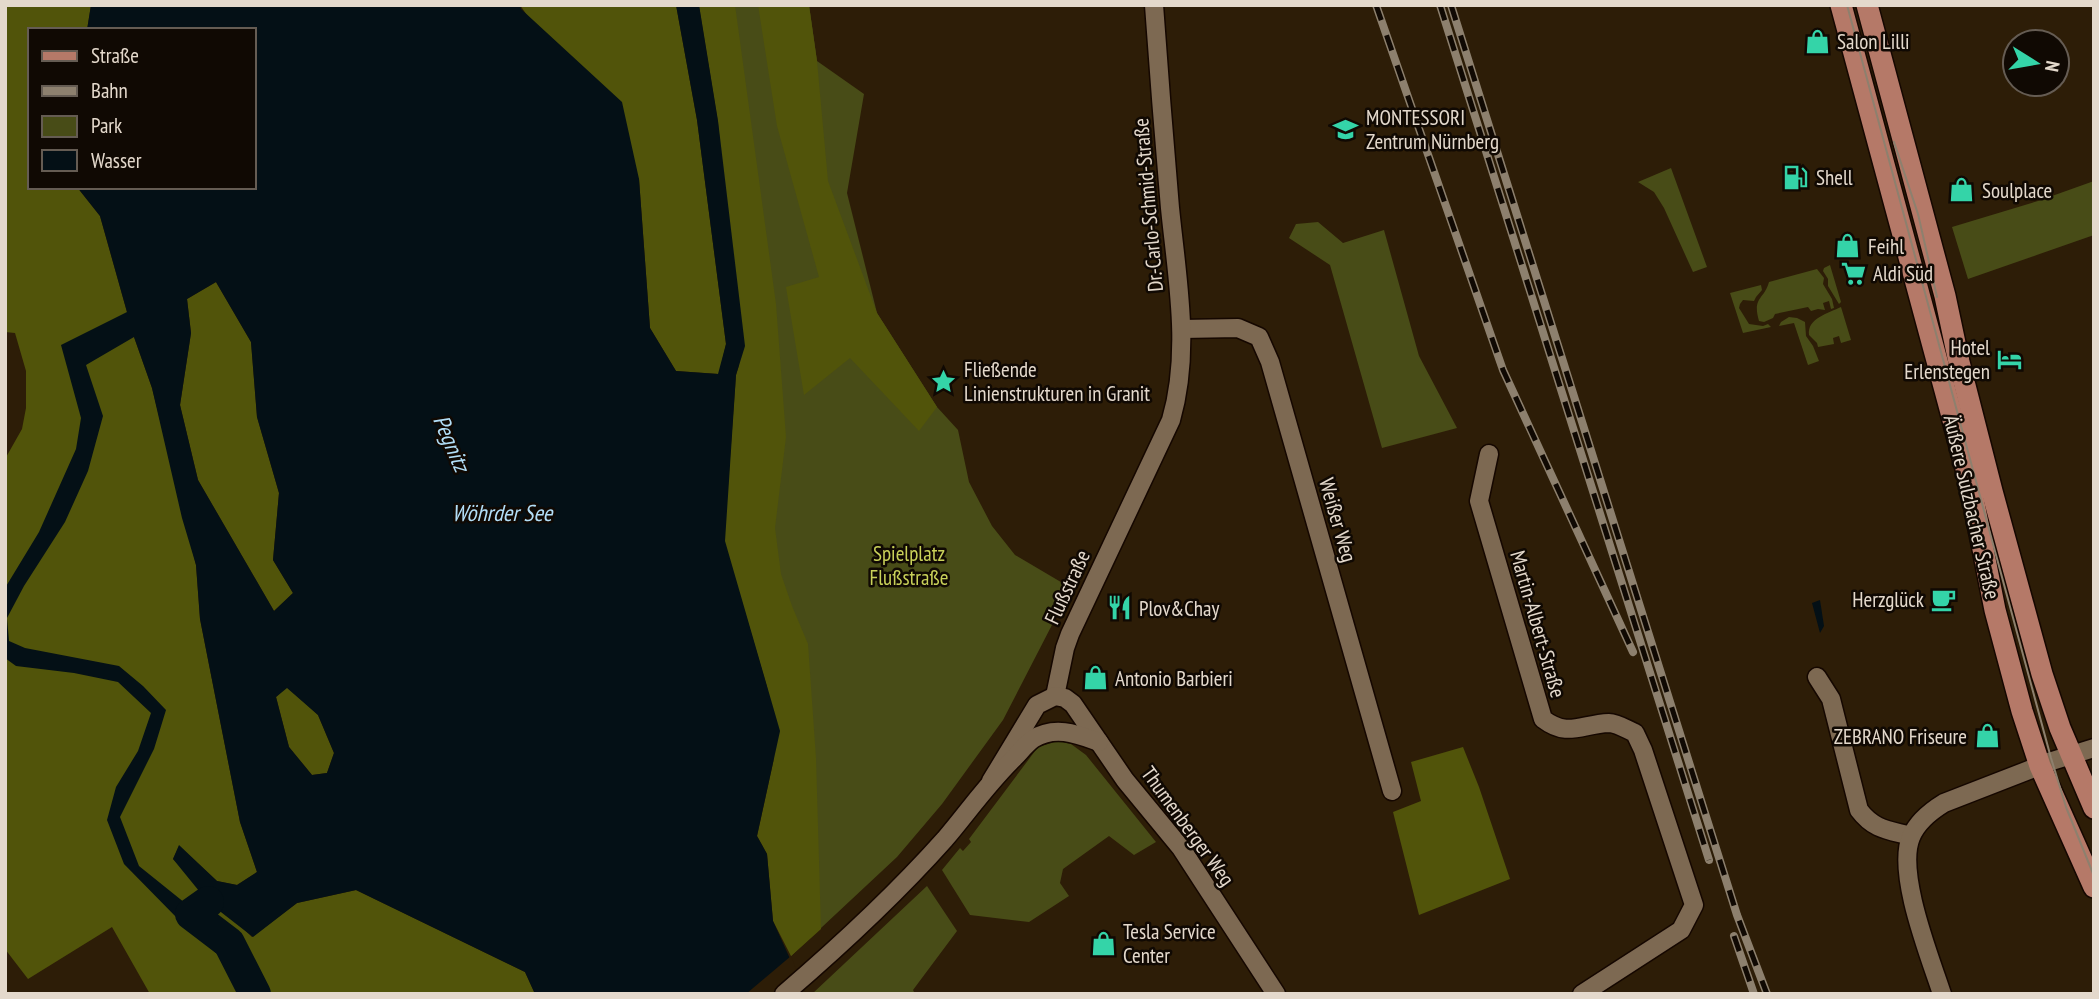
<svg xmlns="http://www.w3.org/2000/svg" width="2099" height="999" font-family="'PT Sans Narrow',sans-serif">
<rect width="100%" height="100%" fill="#2d1d07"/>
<g fill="#484c17">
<path d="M699 5H809L817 61 864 94 847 193 877 313 937 407 958 430 969 482 992 526 1015 555 1071 588 1003 720 942 804 897 857 791 956 718 121Z"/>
<path d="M1671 168 1707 267 1693 272 1664 208 1654 192 1638 182Z"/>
<path d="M2094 181V235L1968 279 1952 227 2038 201Z"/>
<path d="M1318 222 1343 243 1384 230 1419 356 1457 428 1382 448 1330 265 1289 238 1296 224Z"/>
<path d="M1830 265 1841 302 1839 304 1828 286V279L1823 271 1824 268Z"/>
<path d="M1817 269 1824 278 1823 284 1832 299 1834 308 1831 309 1829 301 1823 303 1825 310 1818 309 1811 311 1808 307 1775 314 1773 318 1764 322 1759 321C1752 297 1764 300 1769 282Z"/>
<path d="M1761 285 1762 290 1756 297 1754 301 1743 300 1740 304 1739 308 1749 324 1763 326 1768 324 1771 327 1743 333 1730 293Z"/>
<path d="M1841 307 1851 340 1841 343 1839 336 1833 338 1834 344 1818 347 1817 343 1809 335C1807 318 1829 313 1841 307Z"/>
<path d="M1789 317 1797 318 1805 322 1806 336 1813 346 1819 361 1808 365 1794 323 1779 326 1781 322Z"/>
<path d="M1058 741 1071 744 1086 755 1156 842 1134 855 1109 836 1063 869 1060 883 1069 896 1029 922 970 915 942 870 960 848 963 851 971 842 969 839 1038 747Z"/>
<path d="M927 886 957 931 913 990 915 994H812Z"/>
</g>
<g fill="#51540a">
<path d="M5 5H91L87 30H30V187H77L100 216 134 337 152 388 196 565 200 619 240 822 257 872 237 885 217 881 179 846 173 859 252 937 297 903 356 890 525 972 535 994H150L112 927 28 979 5 949V459L22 429 26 408V371L15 333 5 332Z"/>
<path d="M520 5H676L697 120 726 344 719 374 676 371 650 328 639 179Z"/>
<path d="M699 5H735L776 304 786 437 775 528 781 574 792 606 808 644 816 758 821 929 791 956 773 921 767 854 757 836 780 731 724 541 736 375 745 346 718 121Z"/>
<path d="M758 5H809L817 61 828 181 877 313 937 407 919 431 850 358 804 395 786 287 819 277 777 126Z"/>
<path d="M216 282 251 342 257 417 279 493 273 560 293 593 274 611 198 480 180 405 191 333 187 299Z"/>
<path d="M287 687 318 715 334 753 327 773 312 775 289 747 276 697Z"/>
<path d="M1463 747 1479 787 1510 879 1419 915 1393 812 1421 801 1411 762Z"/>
</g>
<g fill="#041016" fill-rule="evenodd">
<path d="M91 5H520L521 9 622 102 639 179 650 328 676 371 718 374 726 344 697 120 676 5H699L718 121 745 346 736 375 725 541 780 731 757 836 767 854 773 921 806 994H535L525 972 356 890 297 903 253 937 208 902 173 859 179 845 217 881 237 885 257 872 240 822 200 619 196 565 182 518 152 388 134 337 86 365 103 416 88 471 65 522 24 586 7 618 9 641 25 648 119 666 143 686 166 710 154 749 120 817 139 866 226 936 231 942 249 951 262 994H245L225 961 178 919 124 864 107 820 116 787 138 751 151 713 118 682 74 673 16 666 5 658V588L39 532 76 449 81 418 61 345 127 312 100 216 77 187H254V30H87ZM216 282 251 342 257 417 279 493 273 560 293 593 274 611 198 480 180 405 191 333 187 299ZM287 688 318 715 334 753 327 773 312 775 289 747 276 697Z"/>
<path d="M1820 600 1824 626 1820 633 1812 603Z"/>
</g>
<path fill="#2d1d07" d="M791 956 806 994H746Z"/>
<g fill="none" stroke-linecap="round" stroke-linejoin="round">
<path stroke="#041016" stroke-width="32" d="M208 902 191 914 229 943 255 994"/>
<defs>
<g id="minor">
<path d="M1182 329 1238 328 1259 337 1270 362 1392 791"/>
<path d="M1489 454 1479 501 1543 719C1568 738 1581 724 1609 723 1617 723 1628 730 1635 733L1643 750 1694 905 1681 930 1582 994"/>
<path d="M1817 677 1831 699 1859 810C1874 830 1889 830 1911 836"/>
<path d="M1055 696 1065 648 1070 634 1171 420C1191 351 1177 278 1170 208 1164 140 1159 73 1154 5"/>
<path d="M991 781 1037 705 1055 696 1065 698 1073 704 1125 780 1181 848 1276 994"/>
<path d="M784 994C840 946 896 894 945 839 968 812 988 783 1014 758 1020 752 1026 744 1033 739 1055 725 1077 734 1099 742"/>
<path d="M1942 994C1930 957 1896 873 1911 837 1917 822 1931 811 1944 803L2052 761 2094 748"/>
</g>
<g id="major">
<path d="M1841 5 1970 483 1995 610 2022 711 2040 766 2094 887"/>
<path d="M1867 5 1945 296 1959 362 1992 491 2042 674 2060 728 2094 808"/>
</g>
</defs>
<use href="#minor" stroke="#150700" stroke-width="21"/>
<use href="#major" stroke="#150700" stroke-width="24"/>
<use href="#minor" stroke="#7d6952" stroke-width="18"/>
<use href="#major" stroke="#b57968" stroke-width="21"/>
<g stroke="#8d806e" stroke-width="2">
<path d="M1847 5 2051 758 2066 807 2094 876"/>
<path d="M1894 142 1918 214 1937 297"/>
</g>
<defs>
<g id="rail">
<path d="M1376 5 1503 370 1633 652"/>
<path d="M1440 5 1709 860"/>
<path d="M1451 5 1737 915 1767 994"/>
<path d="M1734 936 1754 994"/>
</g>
</defs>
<use href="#rail" stroke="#8d806e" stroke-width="8"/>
<use href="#rail" stroke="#100903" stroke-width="5" stroke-dasharray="16" stroke-linecap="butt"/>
</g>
<defs>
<symbol id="shop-bare" viewBox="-9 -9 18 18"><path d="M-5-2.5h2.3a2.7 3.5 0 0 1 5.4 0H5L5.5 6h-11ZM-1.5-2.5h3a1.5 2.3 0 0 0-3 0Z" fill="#34d4a8" stroke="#100903" stroke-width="2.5" paint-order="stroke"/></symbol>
<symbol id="school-bare" viewBox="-9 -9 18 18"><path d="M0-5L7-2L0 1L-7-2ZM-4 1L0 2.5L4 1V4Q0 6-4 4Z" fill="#34d4a8" stroke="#100903" stroke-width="2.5" paint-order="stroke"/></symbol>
<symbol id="fuel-bare" viewBox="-9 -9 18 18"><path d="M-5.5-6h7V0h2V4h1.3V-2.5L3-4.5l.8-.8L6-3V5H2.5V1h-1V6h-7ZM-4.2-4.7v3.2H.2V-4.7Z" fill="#34d4a8" stroke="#100903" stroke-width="2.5" paint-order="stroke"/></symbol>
<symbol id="supermarket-bare" viewBox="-9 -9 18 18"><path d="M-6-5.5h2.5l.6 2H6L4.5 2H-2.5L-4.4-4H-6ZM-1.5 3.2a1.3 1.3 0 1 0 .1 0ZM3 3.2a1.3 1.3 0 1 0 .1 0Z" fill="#34d4a8" stroke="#100903" stroke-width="2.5" paint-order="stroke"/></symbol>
<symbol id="hotel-bare" viewBox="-9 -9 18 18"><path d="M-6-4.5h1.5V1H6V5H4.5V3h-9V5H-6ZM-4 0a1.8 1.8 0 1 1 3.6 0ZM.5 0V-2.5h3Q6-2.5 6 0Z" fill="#34d4a8" stroke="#100903" stroke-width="2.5" paint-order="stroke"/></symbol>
<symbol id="sight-bare" viewBox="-9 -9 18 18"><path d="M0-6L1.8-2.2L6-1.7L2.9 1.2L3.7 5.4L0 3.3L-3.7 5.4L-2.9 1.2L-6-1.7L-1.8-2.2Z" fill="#34d4a8" stroke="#100903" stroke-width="2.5" paint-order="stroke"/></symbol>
<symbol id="cafe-bare" viewBox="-9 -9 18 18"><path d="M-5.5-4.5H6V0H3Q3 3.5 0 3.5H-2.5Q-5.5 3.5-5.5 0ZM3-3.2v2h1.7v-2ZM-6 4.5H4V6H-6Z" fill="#34d4a8" stroke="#100903" stroke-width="2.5" paint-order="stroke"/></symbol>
<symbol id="restaurant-bare" viewBox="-9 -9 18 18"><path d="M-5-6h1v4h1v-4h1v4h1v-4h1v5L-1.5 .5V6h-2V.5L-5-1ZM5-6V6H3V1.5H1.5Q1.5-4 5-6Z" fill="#34d4a8" stroke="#100903" stroke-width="2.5" paint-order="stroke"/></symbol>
</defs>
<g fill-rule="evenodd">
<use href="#shop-bare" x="1800" y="24" width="35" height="35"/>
<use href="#school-bare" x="1328" y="112" width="35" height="35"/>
<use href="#fuel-bare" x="1778" y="160" width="35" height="35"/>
<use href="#shop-bare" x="1944" y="172" width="35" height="35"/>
<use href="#shop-bare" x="1830" y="228" width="35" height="35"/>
<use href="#supermarket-bare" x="1836" y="256" width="35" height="35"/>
<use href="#hotel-bare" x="1992" y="342" width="35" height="35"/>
<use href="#sight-bare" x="926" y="364" width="35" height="35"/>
<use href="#cafe-bare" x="1926" y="582" width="35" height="35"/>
<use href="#restaurant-bare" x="1102" y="590" width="35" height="35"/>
<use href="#shop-bare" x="1078" y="660" width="35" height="35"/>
<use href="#shop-bare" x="1970" y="718" width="35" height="35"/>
<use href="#shop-bare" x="1086" y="926" width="35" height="35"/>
</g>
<g text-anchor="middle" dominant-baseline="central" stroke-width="5" stroke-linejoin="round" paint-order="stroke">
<g font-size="21" fill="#e4d9cc" stroke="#100903" text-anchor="start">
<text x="1837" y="41">Salon Lilli</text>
<text x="1366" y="117">MONTESSORI<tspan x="1366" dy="24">Zentrum Nürnberg</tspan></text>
<text x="1816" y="177">Shell</text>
<text x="1982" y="190">Soulplace</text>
<text x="1868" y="246">Feihl</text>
<text x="1873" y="273">Aldi Süd</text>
<text x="1990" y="347" text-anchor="end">Hotel<tspan x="1990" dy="24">Erlenstegen</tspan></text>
<text x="964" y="369">Fließende<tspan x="964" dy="24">Linienstrukturen in Granit</tspan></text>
<text x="1924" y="599" text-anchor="end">Herzglück</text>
<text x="1139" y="608">Plov&amp;Chay</text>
<text x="1115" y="678">Antonio Barbieri</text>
<text x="1967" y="736" text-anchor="end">ZEBRANO Friseure</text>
<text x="1123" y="931">Tesla Service<tspan x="1123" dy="24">Center</tspan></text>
</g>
<g font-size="21" fill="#e4d9cc" stroke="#100903">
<text transform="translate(1148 205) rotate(-95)">Dr.-Carlo-Schmid-Straße</text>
<text transform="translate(1972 507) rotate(77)">Äußere Sulzbacher Straße</text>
<text transform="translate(1338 520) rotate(74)">Weißer Weg</text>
<text transform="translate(1067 587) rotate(-65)">Flußstraße</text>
<text transform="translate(1538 624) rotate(74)">Martin-Albert-Straße</text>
<text transform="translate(1188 826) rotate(54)">Thumenberger Weg</text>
</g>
<g font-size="21" fill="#c9d159" stroke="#100903">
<text x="909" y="553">Spielplatz<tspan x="909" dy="24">Flußstraße</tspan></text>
</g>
<g font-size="23" font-style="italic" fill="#b2def7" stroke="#100903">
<text transform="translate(452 443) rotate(67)">Pegnitz</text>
<text x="502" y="512">Wöhrder See</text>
</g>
</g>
<rect width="2099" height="999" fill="none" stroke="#e4d9cc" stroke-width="14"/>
<rect x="28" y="28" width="228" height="161" fill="#100903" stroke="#655c53" stroke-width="2"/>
<rect x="42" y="51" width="35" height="10" fill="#b57968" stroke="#655c53" stroke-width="2"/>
<text x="91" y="63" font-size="21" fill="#e4d9cc">Straße</text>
<rect x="42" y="86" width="35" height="10" fill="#8d806e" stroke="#655c53" stroke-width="2"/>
<text x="91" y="98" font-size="21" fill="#e4d9cc">Bahn</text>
<rect x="42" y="116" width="35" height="21" fill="#484c17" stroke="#655c53" stroke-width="2"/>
<text x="91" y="133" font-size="21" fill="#e4d9cc">Park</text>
<rect x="42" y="150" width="35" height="21" fill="#041016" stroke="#655c53" stroke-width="2"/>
<text x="91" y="168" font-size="21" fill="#e4d9cc">Wasser</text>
<g transform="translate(2036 63) rotate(101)"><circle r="33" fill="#100903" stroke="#655c53" stroke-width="2"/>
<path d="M0-5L12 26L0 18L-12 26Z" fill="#34d4a8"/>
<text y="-10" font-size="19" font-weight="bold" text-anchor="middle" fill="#e4d9cc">N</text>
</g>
</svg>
